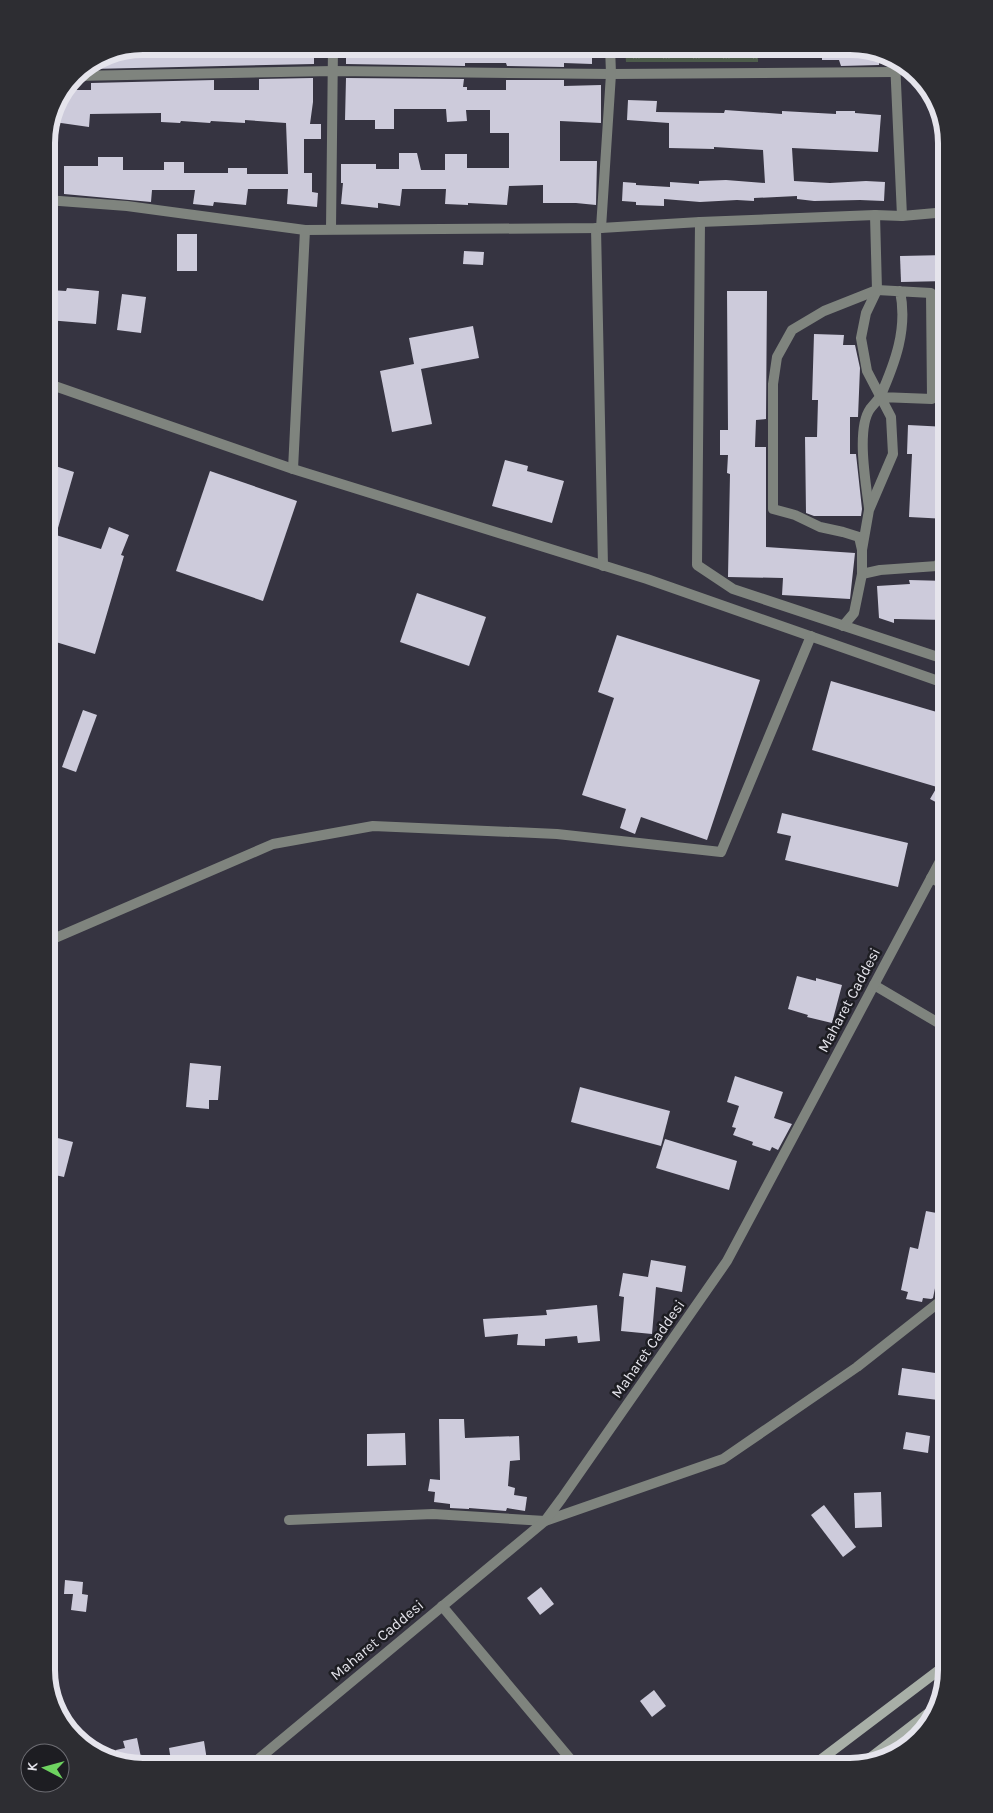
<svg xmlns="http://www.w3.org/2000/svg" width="993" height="1813" font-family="Karla,sans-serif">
<defs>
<pattern id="park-tufts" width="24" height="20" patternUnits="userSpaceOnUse" patternTransform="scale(1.25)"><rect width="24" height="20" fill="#4d5c4b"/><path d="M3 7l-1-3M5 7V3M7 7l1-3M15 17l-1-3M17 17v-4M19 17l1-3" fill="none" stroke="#667365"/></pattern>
</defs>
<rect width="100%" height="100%" fill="#363441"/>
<path fill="url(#park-tufts)" d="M625 46H758V62H626Z"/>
<g fill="#cdcbdb">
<path d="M143 46H151V48L192 49V46H213V51H260V48L314 46V64L91 69V67H94V62L106 54Z"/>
<path d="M410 46 592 47V64L564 63V67L507 66 506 63H465V66L346 64V50L410 52Z"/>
<path d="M822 46H856L879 55V65L841 66 839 60H822Z"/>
<path d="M313 78V102L310 124H321V139H304V173H312V192L318 193 317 207 287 204 288 189H248L246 205 214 202 213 206 193 204 195 190H152L151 202 64 194V166H98V157H123V170H164V162H184V173H228V168H247V174H288L286 123 245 120V123L211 121 210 123 181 121 180 123 161 122V113L90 114 89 127 54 122 57 102 63 103 64 90H91V83L214 80V90H259V79Z"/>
<path d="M346 78 464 79 463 87H467V90H506V80H564V86L601 85V123L560 121V161H597L596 205 576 203H543V185L509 186 507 205 468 203V205L445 204 446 189H402L400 206 378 203V208L341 204 343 183H341V164H376V169H399V153H417L421 170H445V154H467V168H509V133H490V110H466L467 121 447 122 446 109H394V129H375V120H345Z"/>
<path d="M628 100 657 101 656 112 724 113 725 110 782 114V111L836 114V111H855V113L881 115 878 152 792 148 794 181 830 183 866 181 885 182 884 201 860 200 814 201 797 199V196L754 198V201L737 200 700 202 664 199V206L636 205V202L622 201 623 182 636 183V185L670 187V182L699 184V181L726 180 765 183 763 150 714 147V149L669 148V123L627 120Z"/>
<rect x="177" y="234" width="20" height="37"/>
<path d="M464 251 484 252 483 265 463 264Z"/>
<path d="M947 255V281L901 282 900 256Z"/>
<path d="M67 288 99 291 96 324 48 320 50 290 66 291Z"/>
<path d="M727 291H767L766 419 756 420 755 447H766V547L855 553 850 599 782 595 783 578 728 577 730 474 727 473 728 455H720V430H728Z"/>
<path d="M122 294 146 297 141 333 117 330Z"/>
<path d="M473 326 479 358 421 369 432 424 392 432 380 371 414 364 409 338Z"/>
<path d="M814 334 844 335 843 345H855L860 368 858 417H850V454H856L862 509 861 516H814L806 513 805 437H817L818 400H812Z"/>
<path d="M908 425 947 427V519L909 517 912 454H907Z"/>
<path d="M505 460 528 466 527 471 564 481 552 523 492 506Z"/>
<path d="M46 463 74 472 56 535 101 549 109 527 129 535 121 555 124 556 95 654 46 639Z"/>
<path d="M210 471 297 501 263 601 176 571Z"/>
<path d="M909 580 947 581V620L894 619V623L879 618 877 586 910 584Z"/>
<path d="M417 593 486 617 469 666 400 642Z"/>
<path d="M617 635 760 680 707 840 641 817 635 834 620 828 626 809 582 795 614 698 598 692Z"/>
<path d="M831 681 947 715V808L930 799 937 787 812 750Z"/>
<path d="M83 710 97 715 76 772 62 767Z"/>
<path d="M782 813 908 843 898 887 785 860 791 836 777 833Z"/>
<path d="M797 976 816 981V978L842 985 832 1023 807 1017 808 1015 788 1009Z"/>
<path d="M190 1063 221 1066 218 1100H209V1109L186 1107Z"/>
<path d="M735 1076 783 1092 774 1118 792 1124 778 1150 772 1147 770 1151 752 1145 753 1142 733 1135 736 1128 732 1127 739 1106 727 1102Z"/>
<path d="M580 1087 670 1111 661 1146 571 1122Z"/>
<path d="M46 1135 73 1142 64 1177 46 1173Z"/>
<path d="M665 1139 737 1161 729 1190 656 1168Z"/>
<path d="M926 1211 947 1215V1229L933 1298 931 1299 923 1298 922 1302 906 1299 908 1292 901 1290 910 1247 918 1249Z"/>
<path d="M651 1260 686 1266 682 1292 656 1287 652 1334 621 1331 624 1297 619 1296 623 1273 648 1277Z"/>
<path d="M597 1305 600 1341 578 1343 577 1336 545 1339V1346L517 1345 518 1334 485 1337 483 1319 547 1315 546 1310Z"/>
<path d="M902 1368 942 1374 938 1400 898 1395Z"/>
<path d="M439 1419H464L465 1438 519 1436 520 1460 510 1461 508 1486 515 1488 514 1495 527 1497 525 1511 507 1508 506 1511 469 1508V1509L450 1508V1504L434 1502 435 1492 428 1491 430 1479 440 1480Z"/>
<path d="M906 1432 930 1436 928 1453 903 1449Z"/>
<path d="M405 1433 406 1465 367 1466V1434Z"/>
<path d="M881 1492 882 1527 855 1528 854 1493Z"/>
<path d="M824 1505 856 1547 843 1557 811 1515Z"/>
<path d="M65 1580 83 1582 82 1594 88 1595 86 1612 71 1610 73 1594H64Z"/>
<path d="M541 1587 554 1604 540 1615 527 1598Z"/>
<path d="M654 1690 666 1706 652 1717 640 1701Z"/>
<path d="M137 1738 143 1767H137L118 1760 116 1750 125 1748 123 1741Z"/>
<path d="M204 1741 208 1767H172L169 1748Z"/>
</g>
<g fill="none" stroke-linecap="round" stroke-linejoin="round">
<g stroke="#7f847e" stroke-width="10">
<path d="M895 61 902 216"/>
<path d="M74 76 333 71 611 74 895 72"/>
<path d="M46 200 127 206 305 230 601 228 700 222 875 215 902 216 947 212"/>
<path d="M700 222 697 565 733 589 947 660"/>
<path d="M596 228 603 566"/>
<path d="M601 228 611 74 610 46"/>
<path d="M331 229 333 46"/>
<path d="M46 383 293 469 647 579 947 684"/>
<path d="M293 469 305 230"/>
<path d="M869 508C866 484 856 429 870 409 873 405 877 401 880 397"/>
<path d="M862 550 869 510 893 454 891 417 867 371 861 338 866 313 877 290 931 293 932 399 880 397C895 363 908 329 900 291"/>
<path d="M862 574 880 570 937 566 947 552"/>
<path d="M843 626 854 613 862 574V550L859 537 843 532 820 527 795 515 773 509V384L777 357 792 330 824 311 877 290 875 215"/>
<path d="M931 878 947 886"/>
<path d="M46 942 273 844 373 826 557 834 721 852 811 636"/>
<path d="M289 1520 433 1514 545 1521 723 1459 857 1367 947 1296"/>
<path d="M442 1606 577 1767"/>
</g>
<g stroke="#7f847e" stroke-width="10">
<path d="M874 985 947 1028"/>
<path d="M249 1767 545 1521 562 1498 727 1261 947 848"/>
</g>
<g stroke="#a8afa7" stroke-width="10">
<path d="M861 1765 935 1708"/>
<path d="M811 1767 947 1664"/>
</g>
</g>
<g text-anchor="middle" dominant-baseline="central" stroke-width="5" stroke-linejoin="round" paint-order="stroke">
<g font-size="15" fill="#e5e4ec" stroke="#1d1d22">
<text transform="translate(849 1000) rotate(-62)">Maharet Caddesi</text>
<text transform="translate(648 1349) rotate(-55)">Maharet Caddesi</text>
<text transform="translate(377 1640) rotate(-40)">Maharet Caddesi</text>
</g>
</g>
<path d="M0 0H993V1813H0ZM143 55H850A88 88 0 0 1 938 143V1670A88 88 0 0 1 850 1758H143A88 88 0 0 1 55 1670V143A88 88 0 0 1 143 55Z" fill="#2d2d32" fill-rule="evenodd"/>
<path fill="none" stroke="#e5e4ec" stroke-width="6" d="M143 55H850A88 88 0 0 1 938 143V1670A88 88 0 0 1 850 1758H143A88 88 0 0 1 55 1670V143A88 88 0 0 1 143 55Z"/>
<g transform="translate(45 1768) rotate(276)"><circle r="24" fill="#1d1d22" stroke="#6d6d73"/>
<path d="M0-4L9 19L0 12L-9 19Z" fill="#6ed360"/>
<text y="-8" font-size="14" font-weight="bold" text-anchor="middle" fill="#e5e4ec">K</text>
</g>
</svg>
